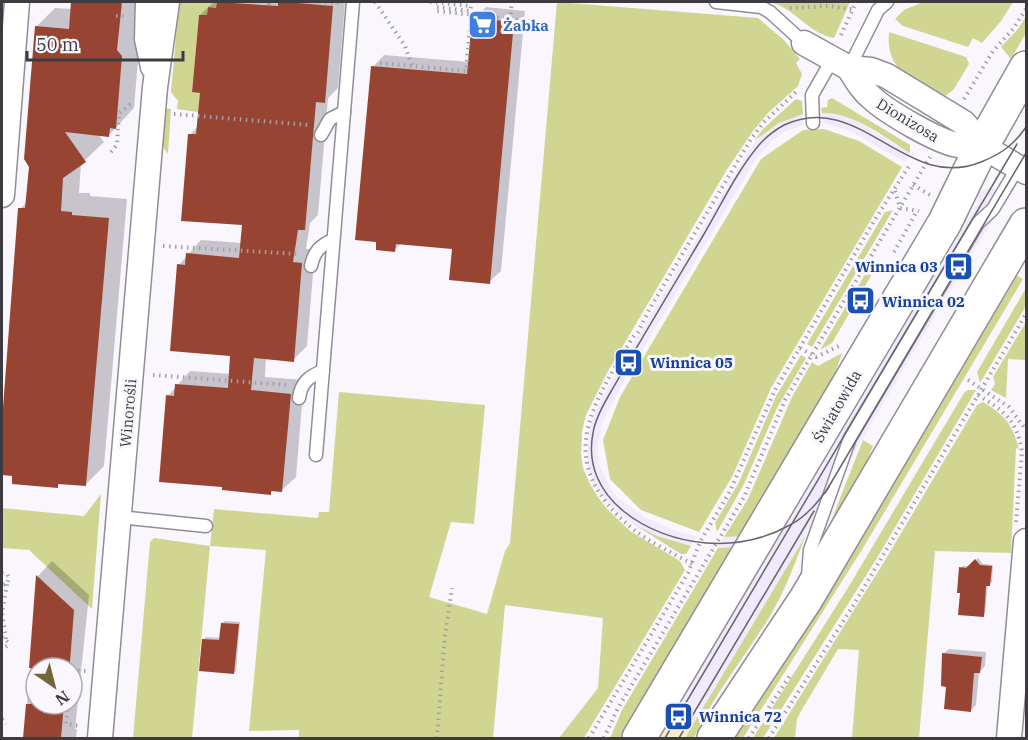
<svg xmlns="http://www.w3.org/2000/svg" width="1028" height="740" font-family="'IBM Plex Serif',serif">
<rect width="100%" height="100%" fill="#f9f6fe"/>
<g fill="#f1e9fd">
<path d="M822 113 837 115 856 121 910 153 905 162 848 130 823 123Z"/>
<path d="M803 114V125L784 132 774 139 755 160 621 386 602 423 597 451 599 464 610 488 619 499 644 517 678 532 697 536 691 546 680 544 657 536 635 525 612 508 604 499 595 486 589 471 587 452 591 423 602 397 748 152 763 133 787 119Z"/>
<path d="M988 188H995L1003 192 1008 203 1005 201 974 250 690 730 671 719 776 542 775 538 777 527 789 522 980 199 974 195Z"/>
<path d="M748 535 741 547 718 548 724 537Z"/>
</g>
<g fill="#d0d692">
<path d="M179 2H217L216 8 208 7 207 15H199L192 91 206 93 204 113 177 109 178 101 171 92Z"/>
<path d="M557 2 758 18 784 40 800 59 796 63 802 74 798 86 768 113 753 131 726 171 607 373 586 415 582 431 581 454 583 468 590 484 598 497 607 509 630 531 680 561 685 570 584 738H559L598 688 603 618 505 605 493 738H299V730L249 731 266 550 210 546 192 738H133L150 542 154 538 210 546 214 509 318 518 319 512H329L339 392 485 405 474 524 451 522 429 597 487 614 505 551 510 543Z"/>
<path d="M769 2H850L834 38C809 34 794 7 769 2Z"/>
<path d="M923 2H1013L1001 21 982 43 973 38 968 47 903 26 895 19 904 10Z"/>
<path d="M1026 16V33L1011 59 1001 47 1018 29Z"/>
<path d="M889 32 966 57 969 64 954 89 943 98C914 80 885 72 889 32Z"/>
<path d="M832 98 910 145V153C884 137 855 113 822 113L821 108 827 107 828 100Z"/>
<path d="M796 99 802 101 803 114 779 123 754 141 763 129Z"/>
<path d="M163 108 171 109 168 154 161 144Z"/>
<path d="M824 129 859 141 902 167 771 388 733 475 699 532 641 510 610 479 603 440 620 397 761 159 803 130Z"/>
<path d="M893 210 812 347 807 344 885 212Z"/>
<path d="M867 271 872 274 832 343 820 350Z"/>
<path d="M1014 274 1023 279 863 548 743 738H730Z"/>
<path d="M1026 288V306L980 383 977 372Z"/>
<path d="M1026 322V360L1008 359 1006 398 991 390 995 384 993 377Z"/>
<path d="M842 353 830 389 745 536 724 537 748 499 792 397 812 362 818 366Z"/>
<path d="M801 355 806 358 777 408 744 484 717 532 715 523 739 482 776 396Z"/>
<path d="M968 390H976L877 558 763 738H753L849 586 964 393Z"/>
<path d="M983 402C1006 416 1012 424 1019 449L1016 448 1011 553 935 551 919 738H852L859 650 838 649 801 711 797 719 795 738H774L884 562 977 405Z"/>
<path d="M863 440 873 446 851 501 822 544Z"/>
<path d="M101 494 92 609 29 550 2 548V508L84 516Z"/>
<path d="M635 525 657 536 691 546 686 554H681Z"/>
<path d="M806 535C795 563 785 591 770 616 745 657 714 694 694 738H685Z"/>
<path d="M775 538 776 542 671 719 659 738H654Z"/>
<path d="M738 547 625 738H610L622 710 718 548Z"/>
</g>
<path fill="#f8eec9" d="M671 719 690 730 685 738H659Z"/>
<g fill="#0003" fill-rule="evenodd">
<path d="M2 2H13L2 145Z"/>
<path d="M72 2H138L140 37 134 108 109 135 98 134 104 142 81 164 79 193H90V196L127 199 104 466 85 485 61 483 57 486 14 475 2 474V440L20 209 28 201 36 27 55 8 72 9Z"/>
<path d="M214 2H345L338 88 328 98 318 215 310 223 306 249H315L307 346 293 360 266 358 265 377 304 380 296 477 282 490H274L270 493 168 396 190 371 231 374 232 355 179 265 201 240 242 243 244 224 190 135 198 126 202 91 200 15Z"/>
<path d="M486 7 525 11 501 271 489 282 453 247 402 243 394 250 373 67 384 55 470 62 474 19Z"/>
<path d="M978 558 983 564 993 565 992 582 988 584 985 613 983 616 961 568 963 566H970Z"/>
<path d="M52 561 89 595 75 729H77L76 738H24L38 576ZM36 668H72V704H36Z"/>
<path d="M225 621 240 622 236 671 234 673 204 639 206 637 221 638 222 623Z"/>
<path d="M949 649 986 652 985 666 979 673 976 705 971 710 947 685 943 654Z"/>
</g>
<g fill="#974532">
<path d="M71 2H122L117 50 122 56 116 129 110 128 109 137 65 132 86 162 63 178 61 211 72 212V215L109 218 86 486 58 484V488L12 484V476L2 475V421L18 208H25L29 167 24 159 35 26 69 29Z"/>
<path d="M217 2 278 6V2H286L333 6 325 103 316 102 305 230H298L293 262 302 263 294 362 254 358 251 390 291 394 282 492 271 491V495L222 490V487L159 482 166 395 174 396 175 384 228 388 230 356 170 351 177 264 185 265 186 253 239 258 242 225 181 221 188 134H196L200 93 192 92 199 15H207L208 7 216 8Z"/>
<path d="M472 18 514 22 490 284 449 280 452 249 396 244 395 252 376 250V242L355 240 371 66 467 74Z"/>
<path d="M975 559 980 565 992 566 990 586H986L984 617 958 615 960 593H957L959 567 966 568Z"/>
<path d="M36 575 74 610 70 662H68L67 668H29Z"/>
<path d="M221 623 239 624 234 674 199 671 202 639 219 640Z"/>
<path d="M942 653 982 657 980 673H974L971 712 944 709 946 687 941 686Z"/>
<path d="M26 704H64L61 738H23Z"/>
</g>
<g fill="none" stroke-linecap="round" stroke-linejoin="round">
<defs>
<g id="lane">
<path d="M716 2 761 7 770 12 804 43"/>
<path d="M849 68 878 10 887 2"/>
<path d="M813 123 812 95 832 60"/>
<path d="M321 135 330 119 344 112"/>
<path d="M311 266C314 252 320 245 333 240"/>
<path d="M299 398C301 383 309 376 323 371"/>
<path d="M316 455 353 2"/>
<path d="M119 517 206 526"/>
<path d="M808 576 810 550 850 438 978 223 993 209 1018 167"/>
</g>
<g id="street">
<path d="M148 2 147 39 153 67"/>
<path d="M804 43 849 68 871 70 887 76 964 123 982 146 1026 172"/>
<path d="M849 68C856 79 862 90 872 98 887 112 938 142 958 145 966 146 974 145 982 146"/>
<path d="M2 195 17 2"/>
<path d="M100 738 155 87 167 2"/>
<path d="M1009 738 1026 541"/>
</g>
<g id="secondary">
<path d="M639 738 945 222 982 146 1026 68"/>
<path d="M714 738 806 599 1026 225"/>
</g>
</defs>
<use href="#lane" stroke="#918d98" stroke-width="15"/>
<use href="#street" stroke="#918d98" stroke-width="27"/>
<use href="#secondary" stroke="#918d98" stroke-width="36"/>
<g stroke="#a2a0a6" stroke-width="4" stroke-dasharray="1.5 4.5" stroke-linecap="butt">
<path d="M325 2 339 3"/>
<path d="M375 2 405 46 412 66"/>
<path d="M430 2 471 6 470 11 437 7V11L510 19 512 2"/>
<path d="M269 5V2"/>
<path d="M790 8 828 6 852 9"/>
<path d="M116 16H127"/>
<path d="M510 19 545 23"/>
<path d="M841 35 856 2"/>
<path d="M380 63 466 71 471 15"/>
<path d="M964 99 993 51 1013 29 1026 9"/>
<path d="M174 114 310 125"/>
<path d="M111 152 117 145 119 113 131 104"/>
<path d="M913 185 930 195"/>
<path d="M895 191 900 208 919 211"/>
<path d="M163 246 299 254"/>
<path d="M894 252 917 211"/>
<path d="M800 348 816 357 839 346"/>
<path d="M153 375 286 385"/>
<path d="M968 380 1009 407 1026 430"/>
<path d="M978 395C1004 411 1017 420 1022 452L1016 522"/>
<path d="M692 564C673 553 649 542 633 529 553 463 589 410 633 337L638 332 649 310 751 139 764 122 796 92"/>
<path d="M2 573 7 574 9 578 7 584 2 585"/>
<path d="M2 637 8 642 7 646 2 649"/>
<path d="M6 639 2 613 7 584"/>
<path d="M72 670 86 671"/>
<path d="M68 704 66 724 81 726"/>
<path d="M2 719 6 724"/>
<path d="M437 738 445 635 452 588"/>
<path d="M589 738 688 573 700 542 729 493 775 390 874 221 911 163"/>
<path d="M604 738 618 708 744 497 785 400 930 157"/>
<path d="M749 738 791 674"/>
<path d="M769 738 853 606 1026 314"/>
</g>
<use href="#lane" stroke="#fff" stroke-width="12"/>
<use href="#street" stroke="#fff" stroke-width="24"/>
<use href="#secondary" stroke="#fff" stroke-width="33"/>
<g stroke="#68666b" stroke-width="1.5">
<path d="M829 487C818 502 807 516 790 525 765 539 735 545 706 543 650 539 580 499 593 433 595 420 602 407 609 395 640 341 672 288 704 234 721 205 737 171 759 145 766 137 775 130 784 125 860 89 905 193 981 162 1001 154 1014 145 1026 127"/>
<path d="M825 493 1026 153"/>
<path d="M665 738 1017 144"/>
<path d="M679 738 814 511"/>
</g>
</g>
<defs>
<symbol id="supermarket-square" viewBox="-11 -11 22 22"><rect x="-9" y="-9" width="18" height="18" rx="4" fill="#3f7fe0" stroke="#f9f6fe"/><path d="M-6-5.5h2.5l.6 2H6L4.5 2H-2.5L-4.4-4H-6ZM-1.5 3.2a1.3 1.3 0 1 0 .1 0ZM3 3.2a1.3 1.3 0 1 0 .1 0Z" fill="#fff"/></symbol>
<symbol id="bus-square" viewBox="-11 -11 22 22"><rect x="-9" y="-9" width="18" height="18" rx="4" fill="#1a4fb4" stroke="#f9f6fe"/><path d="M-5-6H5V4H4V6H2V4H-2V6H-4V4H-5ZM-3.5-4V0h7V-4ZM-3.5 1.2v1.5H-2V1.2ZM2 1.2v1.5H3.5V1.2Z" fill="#fff"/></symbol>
</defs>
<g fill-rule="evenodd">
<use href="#supermarket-square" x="466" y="8" width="33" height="33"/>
<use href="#bus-square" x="942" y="250" width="33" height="33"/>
<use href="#bus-square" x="844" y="284" width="33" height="33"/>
<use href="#bus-square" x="612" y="346" width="33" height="33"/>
<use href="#bus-square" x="662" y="700" width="33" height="33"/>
</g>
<g text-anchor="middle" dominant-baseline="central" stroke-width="6" stroke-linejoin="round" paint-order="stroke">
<g font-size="15" font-weight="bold" fill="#366cbe" stroke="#f9f6fe" text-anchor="start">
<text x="503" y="25">Żabka</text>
</g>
<g font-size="15" fill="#3d3b40" stroke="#f9f6fe">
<text transform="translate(908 120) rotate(31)">Dionizosa</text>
<text transform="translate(837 406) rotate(-60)">Światowida</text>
<text transform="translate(128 413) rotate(-85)">Winorośli</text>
</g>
<g font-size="15" font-weight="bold" fill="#164399" stroke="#f9f6fe" text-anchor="start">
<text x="938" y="266" text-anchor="end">Winnica 03</text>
<text x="882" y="301">Winnica 02</text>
<text x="650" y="362">Winnica 05</text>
<text x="699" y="716">Winnica 72</text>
</g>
</g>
<rect width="1028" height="740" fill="none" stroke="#3d3b40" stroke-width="6"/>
<g transform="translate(54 686) rotate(145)"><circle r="28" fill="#f9f6fe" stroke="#aeabb2" stroke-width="1.5"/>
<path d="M0-4.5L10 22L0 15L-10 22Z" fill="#726734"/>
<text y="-9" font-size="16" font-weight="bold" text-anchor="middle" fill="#3d3b40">N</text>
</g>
<path d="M27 51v9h156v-9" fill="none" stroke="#3d3b40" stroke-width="3"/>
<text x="36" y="51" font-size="18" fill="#3d3b40" stroke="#f9f6fe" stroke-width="4.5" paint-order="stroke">50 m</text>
</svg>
